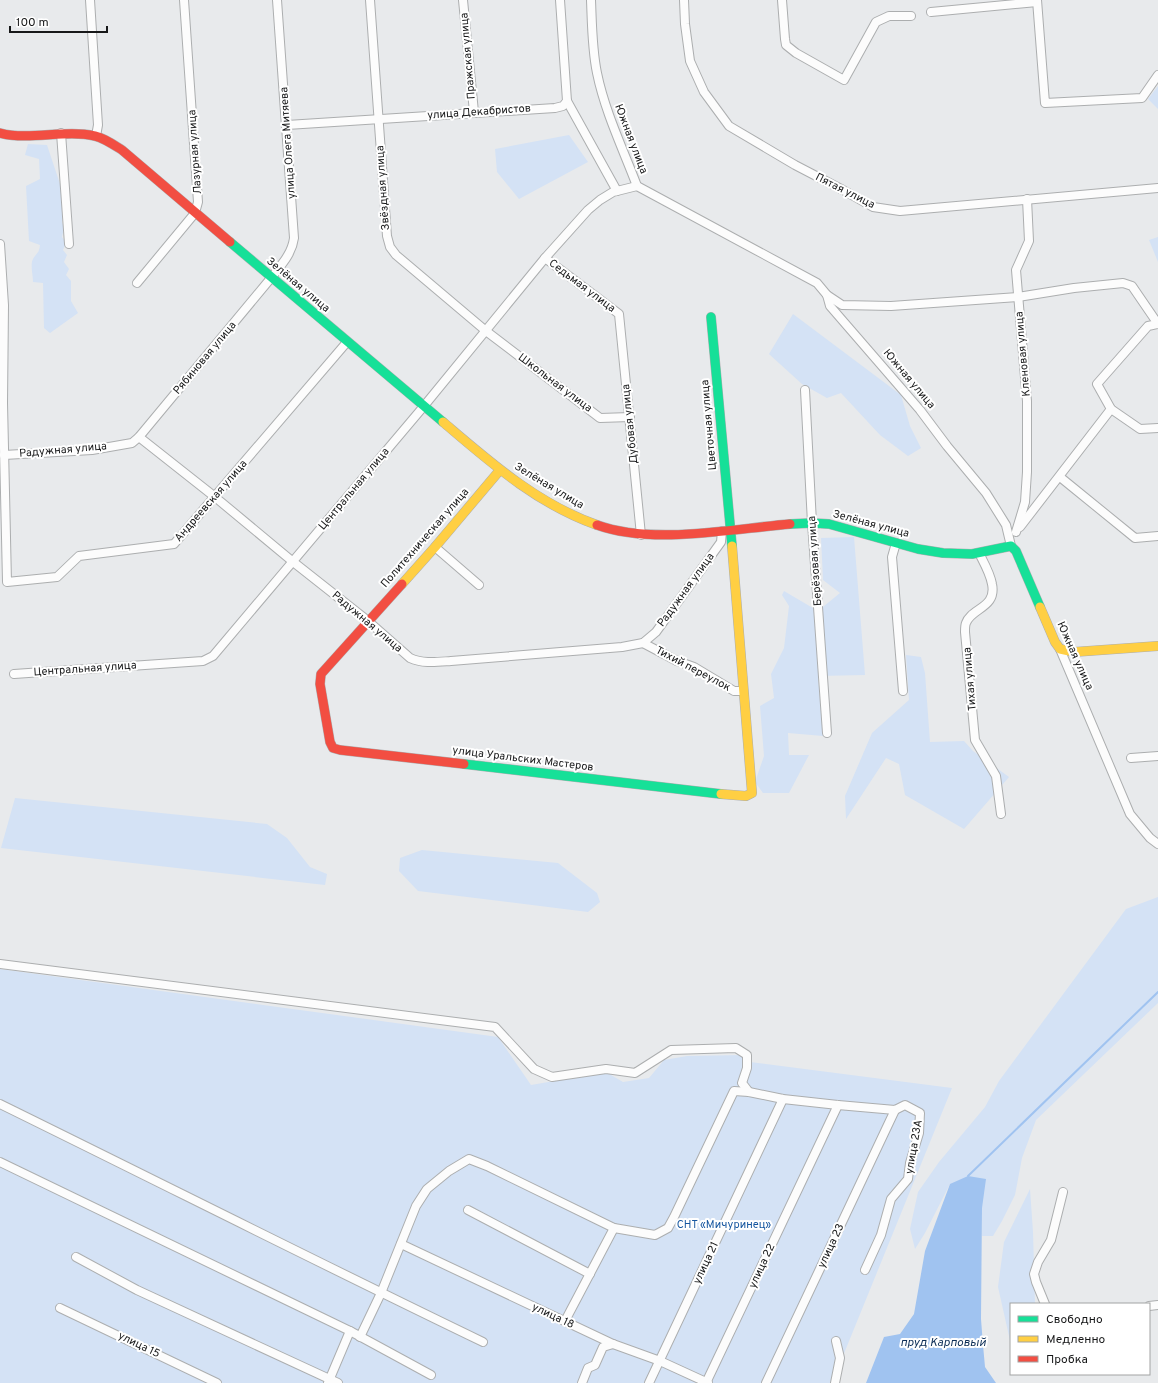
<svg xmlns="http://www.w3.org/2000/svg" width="1158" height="1383" font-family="Overpass,sans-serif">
<rect width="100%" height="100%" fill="#e8eaec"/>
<g fill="#d4e2f5">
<path d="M1158 86V109L1148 99Z"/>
<path d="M569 135 588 162 519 199 497 172 495 149Z"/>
<path d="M28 144 47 145 61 187V200L64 211 62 222 64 228 62 237 66 243 63 250 67 255 64 262 69 269 66 275 71 281V301L78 313 50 333 44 328 43 283 33 282C33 275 30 265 33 259 37 252 39 254 40 245L29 241 26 186 40 179 39 159 25 155Z"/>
<path d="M1158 237V262L1149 240Z"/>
<path d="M793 314 901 395 910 426 921 448 908 456 880 435 841 393 827 398 802 384 769 354Z"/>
<path d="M854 537 865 675 818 676 823 736 788 733 789 755H809L789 793H763L755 782 764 756 760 706 774 698 771 674 784 648 789 606 782 595 784 591 818 611 840 593 823 580 821 538Z"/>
<path d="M906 655 921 657 925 673 930 742 964 741 973 751 1009 777 964 829 905 795 899 764 886 758 846 819 845 796 872 733 909 700Z"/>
<path d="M15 798 267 824 287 838 310 867 327 874 325 885 1 848Z"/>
<path d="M422 850 558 863 597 893 600 902 588 912 418 891 399 871 400 858Z"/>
<path d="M1158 897V1003L1036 1120 1022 1158 1015 1195 1002 1221 993 1236H982V1208L950 1184 925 1233 915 1249 910 1229 918 1192 939 1162 985 1107 999 1081 1126 909Z"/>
<path d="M0 969 498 1037 531 1085 606 1072 623 1082 649 1078 664 1060 687 1056 745 1055 742 1061 952 1088 832 1383H0Z"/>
<path d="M1030 1189 1033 1232 1035 1304H1011V1345L998 1287 1004 1242Z"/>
</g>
<path fill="#a0c3f0" d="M968 1176 986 1179 982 1208 981 1319 983 1345 985 1367 996 1383H866L884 1337 900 1334 914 1314 925 1251 950 1184Z"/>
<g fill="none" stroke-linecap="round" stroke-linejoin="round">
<path stroke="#a0c3f0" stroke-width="2" d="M968 1176 1158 992"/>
<defs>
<g id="street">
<path d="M90 0 98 125 96 136"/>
<path d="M370 0 387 236 390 247 396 255 486 331 600 418 630 417"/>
<path d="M463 0 474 112"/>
<path d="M591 0C592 24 592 49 597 73 605 112 623 149 637 186L817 283 827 295 830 306 920 410 947 446 986 493 1006 525 1011 546"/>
<path d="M684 0 685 24 690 61 704 92 729 126 795 165 843 190 873 207 900 211 1158 188"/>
<path d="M782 0 785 39 786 45 796 53 844 80 876 22 889 16H911"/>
<path d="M1037 0 1045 103 1142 98 1158 75"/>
<path d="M931 12 1037 2"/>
<path d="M567 101 617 191"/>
<path d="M287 125 555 108 563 106 567 101 560 0"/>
<path d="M61 133 69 244"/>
<path d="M0 244 4 305 3 403 7 582 57 577 79 556 174 544 347 342"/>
<path d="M545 258 619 314 641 535"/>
<path d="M137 283 195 213 198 202 184 0"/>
<path d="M827 295 842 305 891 306 1018 297 1074 288 1123 283 1132 286 1158 324"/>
<path d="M1158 324 1148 326 1097 384 1111 409 1140 429 1158 428"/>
<path d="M805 390 812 523 827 733"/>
<path d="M139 437 215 497 292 561 368 621 410 658C423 664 437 662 451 661L622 647 643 643 656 632 721 542 722 531"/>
<path d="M4 455 92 450 132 443 139 437 271 278C281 265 292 254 294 238L277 0"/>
<path d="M1060 477 1135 538 1158 536"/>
<path d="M1020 527 1111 409"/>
<path d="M1016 532 1025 502 1027 472V401L1016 270 1029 241 1027 199"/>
<path d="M896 543 892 557 903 691"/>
<path d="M435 547 479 585"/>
<path d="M979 553C984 563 990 573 992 584 997 608 971 608 966 623 965 625 965 629 965 632L975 740 996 776 1001 814"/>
<path d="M643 643 677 661 694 667 734 691H743"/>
<path d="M1060 649 1130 814 1150 838 1158 844"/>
<path d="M14 674 203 661 213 656 424 406 545 258 588 210 600 200 613 192 637 186"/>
<path d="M1131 758 1158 756"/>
<path d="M0 964 495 1027 534 1069 552 1077 606 1069 635 1073 671 1050 736 1048 747 1055V1068L742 1083 749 1092"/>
<path d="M0 1104C161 1183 321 1264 483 1342"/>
<path d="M0 1162 350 1331 431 1375"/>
<path d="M468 1210 590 1274"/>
<path d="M401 1244 613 1344 660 1361 708 1383"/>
<path d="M76 1257 137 1290 338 1383"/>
<path d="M1045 1304 1036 1282 1034 1274 1038 1262 1051 1240 1063 1192"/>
<path d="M1149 1306 1158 1305"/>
<path d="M60 1308 217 1383"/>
<path d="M565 1321 614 1228"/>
<path d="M360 1337 381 1293 416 1206 427 1189 449 1171 469 1159 487 1166 614 1228 655 1235 668 1228 674 1217 734 1091 749 1092 783 1099 838 1105 895 1110 905 1105 920 1113 919 1133 910 1163 908 1179 891 1199 881 1235 865 1270"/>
<path d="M328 1383 350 1331"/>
<path d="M582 1383 588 1368 595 1365 603 1347 613 1344"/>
<path d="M649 1383 783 1099"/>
<path d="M706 1383 838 1105"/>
<path d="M766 1383 895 1110"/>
<path d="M835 1383 840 1358 836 1341"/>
</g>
<g id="fast">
<path d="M230 242 443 422"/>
<path d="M711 317 732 546"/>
<path d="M790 524 812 523 829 524 918 549 943 553 972 554 1011 546 1016 551 1040 607"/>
<path d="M464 764 721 794"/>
</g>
<g id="slow">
<path d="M443 422C490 462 537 504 597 525"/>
<path d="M402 584 435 547 500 470"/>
<path d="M1040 607 1055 642 1060 649 1074 652 1158 646"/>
<path d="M721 794 746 796 752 793 732 546"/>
</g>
<g id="jam">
<path d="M0 133C31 141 64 129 95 136 104 138 114 145 122 150L230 242"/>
<path d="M597 525C653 545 731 529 790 524"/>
<path d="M402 584 321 674 320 684 330 742 333 748 340 750 464 764"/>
</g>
</defs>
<use href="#street" stroke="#acaeaf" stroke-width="10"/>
<use href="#fast" stroke="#acaeaf" stroke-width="10"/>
<use href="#slow" stroke="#acaeaf" stroke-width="10"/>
<use href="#jam" stroke="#acaeaf" stroke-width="10"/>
<use href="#street" stroke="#fcfcfc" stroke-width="8"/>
<use href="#fast" stroke="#16e098" stroke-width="9"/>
<use href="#slow" stroke="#ffcf43" stroke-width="9"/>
<use href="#jam" stroke="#f24e42" stroke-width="9"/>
</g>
<g text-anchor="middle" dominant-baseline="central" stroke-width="4" stroke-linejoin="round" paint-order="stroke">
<g font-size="11" fill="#171819" stroke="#fff">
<text transform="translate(468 56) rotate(-95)">Пражская улица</text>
<text transform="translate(479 112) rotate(-4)">улица Декабристов</text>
<text transform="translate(631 139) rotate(69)">Южная улица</text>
<text transform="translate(288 143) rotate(-94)">улица Олега Митяева</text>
<text transform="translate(195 152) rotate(-94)">Лазурная улица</text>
<text transform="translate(383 188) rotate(-94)">Звёздная улица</text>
<text transform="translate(845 191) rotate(27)">Пятая улица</text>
<text transform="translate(298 285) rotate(40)">Зелёная улица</text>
<text transform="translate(582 286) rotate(37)">Седьмая улица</text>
<text transform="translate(1023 354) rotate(-95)">Кленовая улица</text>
<text transform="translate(205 358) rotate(-50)">Рябиновая улица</text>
<text transform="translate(909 379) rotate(50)">Южная улица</text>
<text transform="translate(555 383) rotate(37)">Школьная улица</text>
<text transform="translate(630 424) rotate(-96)">Дубовая улица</text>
<text transform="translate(709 425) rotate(-95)">Цветочная улица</text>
<text transform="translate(63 450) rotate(-5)">Радужная улица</text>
<text transform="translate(549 486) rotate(31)">Зелёная улица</text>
<text transform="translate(354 489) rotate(-50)">Центральная улица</text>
<text transform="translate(211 501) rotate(-49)">Андреевская улица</text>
<text transform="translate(871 524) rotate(15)">Зелёная улица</text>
<text transform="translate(425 538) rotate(-49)">Политехническая улица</text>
<text transform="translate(815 561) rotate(-94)">Берёзовая улица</text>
<text transform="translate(686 590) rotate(-54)">Радужная улица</text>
<text transform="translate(367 622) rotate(40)">Радужная улица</text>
<text transform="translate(1075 656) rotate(66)">Южная улица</text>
<text transform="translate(85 669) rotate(-4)">Центральная улица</text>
<text transform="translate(693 669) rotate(28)">Тихий переулок</text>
<text transform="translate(970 679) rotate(-95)">Тихая улица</text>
<text transform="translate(523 759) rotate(7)">улица Уральских Мастеров</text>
<text transform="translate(914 1147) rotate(-80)">улица 23А</text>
<text transform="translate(831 1246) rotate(-65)">улица 23</text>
<text transform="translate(706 1263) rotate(-65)">улица 21</text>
<text transform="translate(762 1266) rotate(-65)">улица 22</text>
<text transform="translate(553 1316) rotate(25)">улица 18</text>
<text transform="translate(139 1345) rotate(26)">улица 15</text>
</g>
<g font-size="11" fill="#14559f" stroke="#fff">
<text x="724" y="1225">СНТ «Мичуринец»</text>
</g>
<g font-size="12" font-style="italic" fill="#0d2e56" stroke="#fff">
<text x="943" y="1343">пруд Карповый</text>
</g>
</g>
<rect x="1010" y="1303" width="140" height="72" fill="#ffffff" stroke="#a2a3a3"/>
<rect x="1018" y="1316" width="20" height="6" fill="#16e098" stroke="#a2a3a3"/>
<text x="1046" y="1323" font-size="12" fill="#171819">Свободно</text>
<rect x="1018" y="1336" width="20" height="6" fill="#ffcf43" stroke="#a2a3a3"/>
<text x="1046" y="1343" font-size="12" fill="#171819">Медленно</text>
<rect x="1018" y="1356" width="20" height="6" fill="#f24e42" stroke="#a2a3a3"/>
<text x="1046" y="1363" font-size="12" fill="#171819">Пробка</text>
<path d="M10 26v6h97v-6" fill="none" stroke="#171819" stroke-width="2"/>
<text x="16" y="26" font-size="12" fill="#171819" stroke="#ffffff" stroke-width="3" paint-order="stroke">100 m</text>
</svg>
